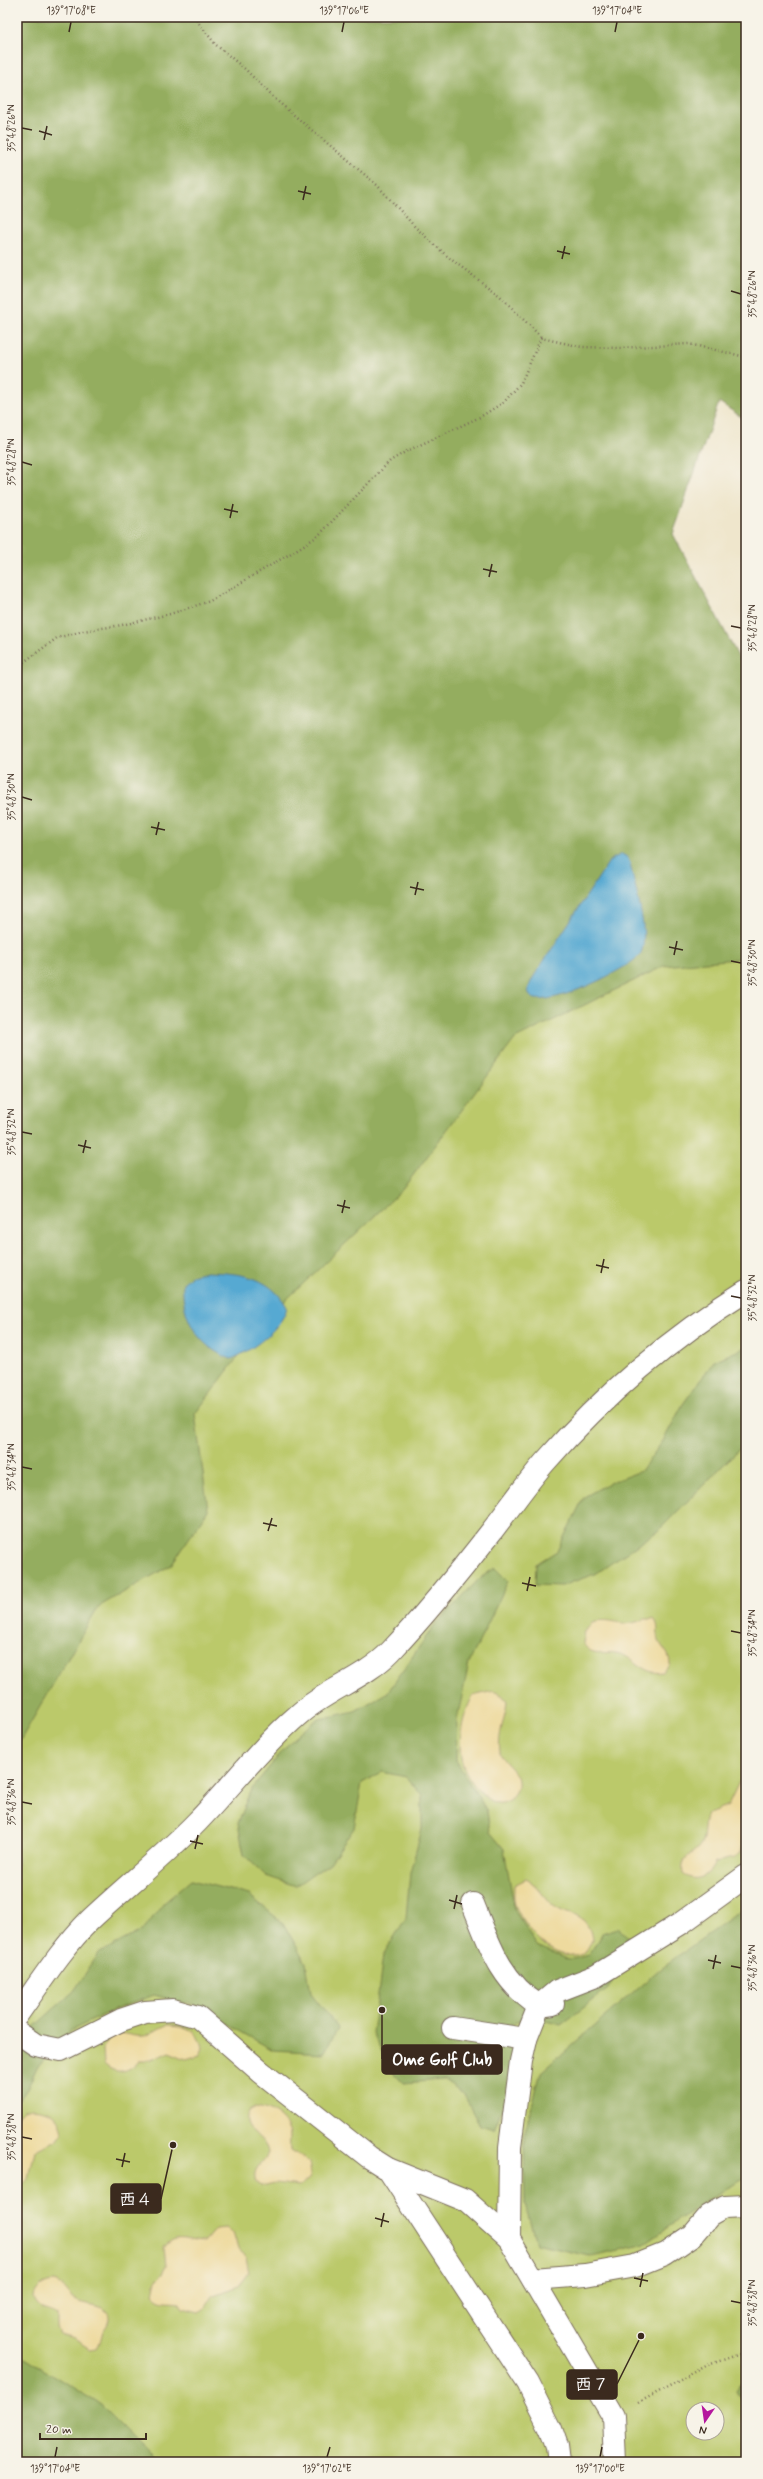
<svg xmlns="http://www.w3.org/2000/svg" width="763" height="2479" font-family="Mynerve,'Klee One',sans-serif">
<rect width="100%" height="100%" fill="#f7f3e8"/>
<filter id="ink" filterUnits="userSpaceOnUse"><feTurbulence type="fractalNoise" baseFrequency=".025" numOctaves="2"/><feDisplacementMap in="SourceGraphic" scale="8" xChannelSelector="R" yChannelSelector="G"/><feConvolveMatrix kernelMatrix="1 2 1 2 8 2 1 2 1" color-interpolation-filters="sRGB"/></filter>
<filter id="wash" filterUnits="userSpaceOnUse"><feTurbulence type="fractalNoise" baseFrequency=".012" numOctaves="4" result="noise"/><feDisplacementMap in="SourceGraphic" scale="16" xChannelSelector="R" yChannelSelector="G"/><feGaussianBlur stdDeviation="0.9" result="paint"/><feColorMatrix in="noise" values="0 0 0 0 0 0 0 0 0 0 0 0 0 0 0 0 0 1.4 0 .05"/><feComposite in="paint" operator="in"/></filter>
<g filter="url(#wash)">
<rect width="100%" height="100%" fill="#efe6cc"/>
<path fill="#bbc96b" stroke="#7b7a44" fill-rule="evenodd" d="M746 881V2462H103L17 2426V1611L114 1289 542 933ZM693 2409H717V2433H693Z"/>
<g fill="#94ad5f" stroke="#686c3e">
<path d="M17 17H746V420L719 402 673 534 740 660 746 663V958L664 966 515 1039 402 1190 268 1317 195 1414 208 1510 171 1565 98 1607 17 1746Z"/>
<path d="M746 1347V1442L659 1530 597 1573 562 1586 535 1585 536 1564 557 1551 584 1497 609 1483 641 1471 663 1441 683 1404 714 1361Z"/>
<path d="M495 1568 508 1581 469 1663 457 1719 456 1761 487 1811 490 1832 504 1849 515 1911 537 1946 569 1960 589 1955 602 1933 618 1928 633 1941 608 1989 561 2025 528 2016 509 2026 517 2052 504 2104 494 2129 480 2125 463 2093 444 2080 403 2083 389 2068 373 2034 383 1955 406 1918 410 1873 422 1829V1796L406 1777 382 1772 362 1783 354 1828 330 1863 296 1886 266 1876 244 1855 238 1823 253 1787 290 1742 316 1720 355 1711 388 1692 433 1627 480 1578Z"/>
<path d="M191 1880 249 1895 283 1923 306 1963 311 1993 338 2028 324 2053 273 2050 193 2005 154 1995 114 2010 70 2031 37 2067 27 2089 17 2101V2042L74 1991 99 1953 143 1930 164 1903Z"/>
<path d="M746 1907V2178L716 2194 642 2245 590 2256 536 2244 525 2204 524 2135 541 2072 661 1968Z"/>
<path d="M17 2353 101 2405 158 2462H17Z"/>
<path d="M746 2378V2409L736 2391Z"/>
</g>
<g fill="#eeda9e" stroke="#94825e">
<path d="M644 1619H654C661 1627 655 1634 660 1643 665 1652 670 1653 670 1665L663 1672C642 1676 635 1656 616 1653 601 1651 591 1657 583 1643L585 1632 592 1622C615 1616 621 1630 644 1619Z"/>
<path d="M493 1691 502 1695 507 1701C506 1717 497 1735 500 1752 503 1765 520 1770 518 1786 516 1791 513 1795 510 1799 491 1816 466 1777 462 1762 457 1741 463 1714 473 1696Z"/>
<path d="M746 1781V1825L740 1853 734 1858 715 1862C710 1876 696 1884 683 1874 680 1852 697 1856 702 1841 705 1833 703 1823 707 1814L728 1805 739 1782Z"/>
<path d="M526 1879C539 1885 543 1898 555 1907 563 1913 575 1914 583 1920 589 1926 591 1932 592 1940L585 1953C557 1967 525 1930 516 1907 513 1900 514 1892 514 1885Z"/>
<path d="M167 2025C184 2025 200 2030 203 2048L200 2055 186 2059 169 2052 152 2060H139C129 2073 115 2075 104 2064L103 2048C121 2023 122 2038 144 2036 150 2035 160 2027 167 2025Z"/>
<path d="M256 2107C269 2109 284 2117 289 2130 291 2136 289 2143 290 2150L309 2162 311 2174 309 2179 299 2186 275 2183 261 2186 256 2183C251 2167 263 2165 268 2153 266 2135 237 2129 250 2110Z"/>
<path d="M32 2108C49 2109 60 2114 63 2132L57 2140 35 2150 29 2178 17 2188V2116L23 2110Z"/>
<path d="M226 2228 233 2232 239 2251 246 2257 249 2273 239 2286 212 2296 204 2309 199 2312 183 2308 179 2302C168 2300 162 2304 153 2294L156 2280 162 2274 166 2266 164 2248C175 2232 187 2241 204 2242L215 2229Z"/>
<path d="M54 2282C66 2286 67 2296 77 2301 86 2306 115 2304 108 2323 107 2326 105 2328 103 2331 101 2337 101 2342 97 2348L90 2349 74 2339 60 2335 57 2328V2315C52 2312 47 2311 42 2309 26 2299 37 2283 54 2282Z"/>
</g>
<g fill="#57a9d2" stroke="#496a78">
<path d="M622 854 627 857 630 863C634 885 650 933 641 953 635 968 500 1034 534 976L610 860Z"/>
<path d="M206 1272C239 1273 269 1275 287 1307 283 1328 250 1352 231 1359 198 1347 181 1318 183 1283L191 1276Z"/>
</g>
</g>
<g filter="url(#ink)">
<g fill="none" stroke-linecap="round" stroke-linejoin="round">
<defs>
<g id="minor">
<path d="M473 1904C490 1946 500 1980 539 2006L553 2004"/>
<path d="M17 2015C40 1983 62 1948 90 1920 125 1887 163 1857 197 1822 231 1787 260 1748 297 1716 325 1690 364 1679 391 1651 426 1614 459 1573 491 1532 509 1509 526 1484 545 1462 603 1396 672 1337 746 1291"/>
<path d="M453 2028 526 2039"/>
<path d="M17 2032 36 2045 61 2050 121 2020 145 2012 173 2010 198 2017 261 2072 369 2157 388 2169 465 2200 509 2239 613 2416 615 2462"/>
<path d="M388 2169 528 2383 551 2429 557 2446 559 2462"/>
<path d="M509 2239 510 2147 521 2061 526 2039 539 2006 557 1991 596 1976 680 1924 746 1876"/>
<path d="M533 2279 585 2275 635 2266 665 2254 693 2235 709 2216 725 2207 746 2206"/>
</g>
</defs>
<use href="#minor" stroke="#7a6c5b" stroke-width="24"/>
<g stroke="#7a6c5b" stroke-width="2.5" stroke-dasharray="1 3" stroke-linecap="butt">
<path d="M194 17 216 45 245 69 276 100 377 185 415 227 448 257 500 296 541 337"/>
<path d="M17 667 57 638 83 631 122 625 170 614 210 601 288 555 318 536 390 461 407 451 480 417 504 402 521 383 541 338 582 347 619 348 689 344 746 357"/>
<path d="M638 2403 708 2365 746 2352"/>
</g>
<use href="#minor" stroke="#fff" stroke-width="22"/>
</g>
</g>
<path fill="none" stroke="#3b2a1e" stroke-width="1.5" d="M69 32 71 22M342 32 344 22M615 32 617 22M22 128 32 130M39 131 52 135M44 140 47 126M298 191 311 194M303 200 306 186M557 251 570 254M562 259 565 246M731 291 741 294M22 462 32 465M224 509 238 512M230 518 233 504M483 569 497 572M489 577 492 564M731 626 741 628M22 797 32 800M151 827 165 830M156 835 159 822M410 887 424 890M415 895 418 882M669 947 683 950M674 955 677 941M731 961 741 963M22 1132 32 1134M78 1145 91 1148M83 1153 86 1140M337 1205 350 1208M342 1213 345 1200M596 1265 609 1268M601 1273 604 1259M731 1296 741 1298M22 1467 32 1469M263 1523 277 1526M268 1531 272 1518M522 1583 536 1586M527 1591 530 1577M731 1631 741 1633M22 1802 32 1804M190 1841 203 1844M195 1849 198 1835M449 1900 462 1904M454 1909 457 1895M708 1960 721 1963M731 1966 741 1968M713 1969 716 1955M22 2137 32 2139M116 2159 130 2162M122 2167 125 2153M375 2218 389 2222M381 2227 384 2213M634 2278 648 2281M640 2287 643 2273M731 2301 741 2303M55 2457 57 2447M327 2457 330 2447M600 2457 602 2447"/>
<path fill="none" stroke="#3b2a1e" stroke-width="1.5" d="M382 2010L382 2059M173 2145L161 2199M641 2336L617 2384"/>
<g fill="#3b2a1e" stroke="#f7f3e8" stroke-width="1.5">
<circle cx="382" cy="2010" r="4"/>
<circle cx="173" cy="2145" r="4"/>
<circle cx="641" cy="2336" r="4"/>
</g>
<g fill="#3b2a1e" stroke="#3b2a1e" stroke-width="1.5">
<rect x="382" y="2045" width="120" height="29" rx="4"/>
<rect x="111" y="2184" width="50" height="29" rx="4"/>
<rect x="567" y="2370" width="50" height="29" rx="4"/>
</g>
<g font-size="17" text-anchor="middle" font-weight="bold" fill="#fff">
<text x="442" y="2065">Ome Golf Club</text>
<text x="136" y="2205">西４</text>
<text x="592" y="2390">西７</text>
</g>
<rect width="763" height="2479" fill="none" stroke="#f7f3e8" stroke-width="44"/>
<g transform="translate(705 2421) rotate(193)"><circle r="19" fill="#f7f3e8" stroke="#aca397"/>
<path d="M0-3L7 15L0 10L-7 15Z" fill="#b5179e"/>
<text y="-6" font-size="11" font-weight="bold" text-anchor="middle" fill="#3b2a1e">N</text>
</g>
<path d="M40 2433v6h106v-6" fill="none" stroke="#3b2a1e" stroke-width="2"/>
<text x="46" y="2433" font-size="12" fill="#3b2a1e" stroke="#f7f3e8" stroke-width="3" paint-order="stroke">20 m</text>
<rect x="22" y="22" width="719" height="2435" fill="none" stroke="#3b2a1e" stroke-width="1.5"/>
<g font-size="10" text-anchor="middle" fill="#3b2a1e">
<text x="71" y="14">139°17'08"E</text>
<text x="344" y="14">139°17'06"E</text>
<text x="617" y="14">139°17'04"E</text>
<text transform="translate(11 128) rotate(-90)" y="4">35°48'26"N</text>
<text transform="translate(752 294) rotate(-90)" y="4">35°48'26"N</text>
<text transform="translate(11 462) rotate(-90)" y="4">35°48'28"N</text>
<text transform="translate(752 628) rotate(-90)" y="4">35°48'28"N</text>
<text transform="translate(11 797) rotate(-90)" y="4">35°48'30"N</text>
<text transform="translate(752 963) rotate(-90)" y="4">35°48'30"N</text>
<text transform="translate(11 1132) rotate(-90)" y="4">35°48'32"N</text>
<text transform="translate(752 1298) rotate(-90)" y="4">35°48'32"N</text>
<text transform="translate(11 1467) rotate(-90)" y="4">35°48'34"N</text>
<text transform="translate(752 1633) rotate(-90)" y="4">35°48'34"N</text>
<text transform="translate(11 1802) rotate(-90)" y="4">35°48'36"N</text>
<text transform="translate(752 1968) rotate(-90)" y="4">35°48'36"N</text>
<text transform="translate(11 2137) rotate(-90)" y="4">35°48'38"N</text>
<text transform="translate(752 2303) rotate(-90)" y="4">35°48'38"N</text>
<text x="55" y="2472">139°17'04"E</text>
<text x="327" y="2472">139°17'02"E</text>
<text x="600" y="2472">139°17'00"E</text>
</g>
</svg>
